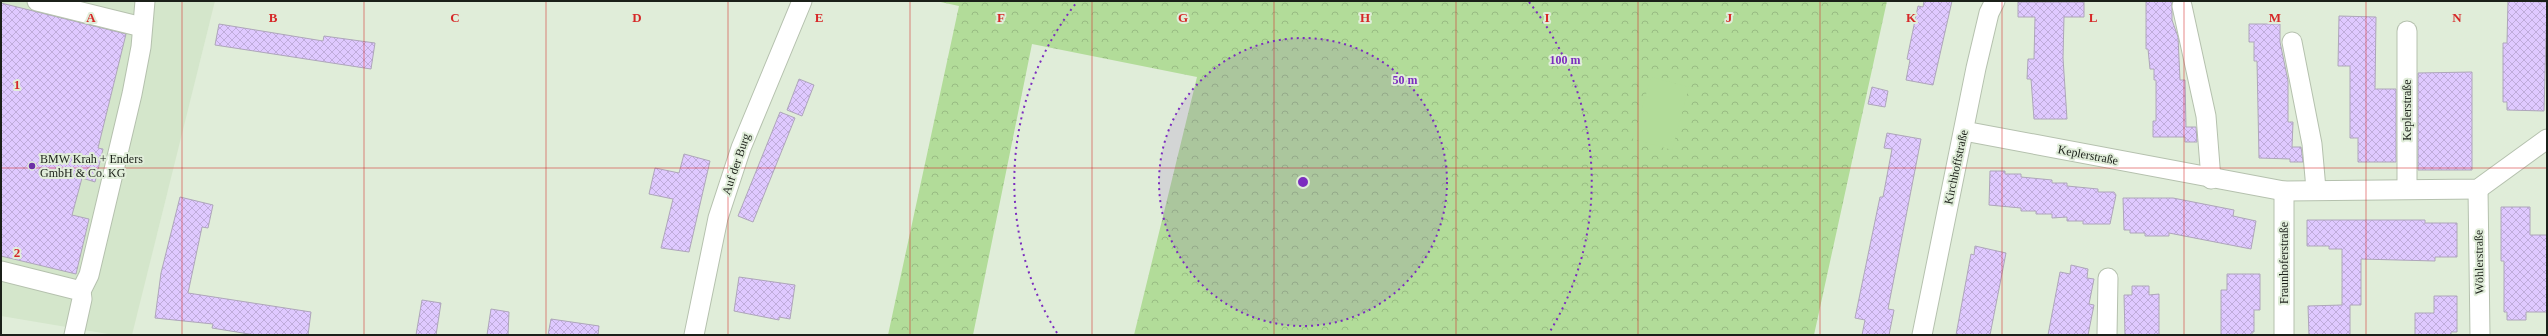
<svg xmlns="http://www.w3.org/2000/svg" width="2548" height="336" font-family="Georgia,serif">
<defs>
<pattern id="forest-crowns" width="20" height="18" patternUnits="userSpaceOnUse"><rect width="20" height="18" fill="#b2dc99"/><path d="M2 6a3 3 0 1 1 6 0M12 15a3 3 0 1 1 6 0" fill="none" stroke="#98bc83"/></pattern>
<pattern id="building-cross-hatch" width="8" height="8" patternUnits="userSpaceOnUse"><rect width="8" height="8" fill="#dfc9ff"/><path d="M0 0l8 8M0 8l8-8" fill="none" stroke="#bfacda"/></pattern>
</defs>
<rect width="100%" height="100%" fill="#e0edd9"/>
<path fill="#d4e6cb" d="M1 1H215L132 335H114L1 316Z"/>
<path fill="url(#forest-crowns)" d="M936 1H1887L1814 335H1134L1197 77 1032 44 973 335H888L959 6Z"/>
<path fill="#b2dc99" d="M1651 77 1689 87 1672 150 1633 139Z"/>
<g fill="url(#building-cross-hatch)" stroke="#aea6ba">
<path d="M1924 1H1952L1933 85 1906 80 1910 60 1907 59 1918 6 1923 7Z"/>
<path d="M2146 1H2172V20L2178 37 2180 80H2185L2186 127H2196L2197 142H2185V137H2153V121H2156V80H2154V69H2150L2148 49H2146Z"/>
<path d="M2508 1 2547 2 2544 111 2507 110V102H2503V43H2507Z"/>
<path d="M2018 2H2084V17H2064L2063 58 2067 119H2034L2031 79H2027L2028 59H2034L2035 17H2018Z"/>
<path d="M1 3 126 34 98 148 103 149 95 182 82 178 72 215 89 219 76 274 1 256Z"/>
<path d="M2339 16 2376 17 2375 89H2396V162H2358V138H2350V66H2338Z"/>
<path d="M219 24 323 41 324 36 375 43 371 69 215 45Z"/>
<path d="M2249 24H2280V42L2288 81V122H2293L2292 147H2301L2303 162H2290V159L2259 158 2257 61H2254V42H2249Z"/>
<path d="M2472 72V170H2418V73Z"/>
<path d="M799 79 814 85 802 116 787 110Z"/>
<path d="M1872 87 1888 91 1885 107 1868 104Z"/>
<path d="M780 112 795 118 753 222 738 216Z"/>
<path d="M1887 133 1921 139 1888 309 1894 310 1889 335H1862L1865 320 1855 318 1880 197H1883L1892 149 1884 148Z"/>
<path d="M684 154 710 161 689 252 661 248 673 199 649 194 655 168 679 173Z"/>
<path d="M1990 171H2005V174H2021V177L2052 180V183H2067V186L2098 189V192H2114L2116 195 2110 224H2083V221H2067V217L2052 218V214H2036V211H2021V208L1989 205Z"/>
<path d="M180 197 213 205 208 228 202 227 188 293 311 312 308 335H255L212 328 213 324 155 318 161 273Z"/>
<path d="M2123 198H2173L2234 210 2233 216 2256 221 2251 249 2169 233V236H2145V233H2130V230H2124Z"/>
<path d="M2501 207H2530V235H2547V312H2526V320H2507V312H2504V261H2501Z"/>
<path d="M2307 220H2425V223H2457V257H2435V261L2361 259V305H2350V335H2309L2308 306 2342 305V249H2329V246H2307Z"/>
<path d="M1975 246 2006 253 1990 335H1956L1971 254 1974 255Z"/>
<path d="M2071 265 2088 269 2087 278 2094 279 2089 304 2094 305 2088 335H2048L2060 272 2070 274Z"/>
<path d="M2227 274H2260V310H2254V332H2252V335H2221V290H2227Z"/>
<path d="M739 277 795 285 790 319 779 317V320L734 311Z"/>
<path d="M2132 286H2149V295L2159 294V335H2125L2124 295H2132Z"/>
<path d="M2434 296H2457V332H2451V335H2415V313H2434Z"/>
<path d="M422 300 441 303 436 335H416Z"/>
<path d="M491 309 509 312 508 335H487Z"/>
<path d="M551 319 599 326 598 335H548Z"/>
</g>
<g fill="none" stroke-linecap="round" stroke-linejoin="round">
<defs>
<g id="minor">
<path d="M37 1 142 27"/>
<path d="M2182 6 2206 116 2211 179"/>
<path d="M2407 31V189"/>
<path d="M2292 42 2312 144 2316 189"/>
<path d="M1964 131 2284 191 2478 189 2547 139"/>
<path d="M2478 189 2480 335"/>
<path d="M1 271 81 291 82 299 74 335"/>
<path d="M81 291 89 275 132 94 141 47 145 1"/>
<path d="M694 335 718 218 741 148 802 1"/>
<path d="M1922 335 1976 68 1989 13 1995 1"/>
<path d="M2107 335 2108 278"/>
<path d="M2284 335V191"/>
</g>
</defs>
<use href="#minor" stroke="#b5c1ae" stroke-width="21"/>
<use href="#minor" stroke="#fff" stroke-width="19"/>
</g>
<path fill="none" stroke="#d62828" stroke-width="1" stroke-opacity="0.55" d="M182 1V335M364 1V335M546 1V335M728 1V335M910 1V335M1092 1V335M1274 1V335M1456 1V335M1638 1V335M1820 1V335M2002 1V335M2184 1V335M2366 1V335M1 168H2547"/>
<circle cx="1303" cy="182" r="144" fill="#7b2cbf" fill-opacity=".12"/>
<g fill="none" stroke="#7b2cbf" stroke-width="2" stroke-dasharray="2 4">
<circle cx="1303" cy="182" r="144"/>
<path d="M1057 333A289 289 0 0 1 1077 2M1529 2A289 289 0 0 1 1549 333"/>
</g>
<circle fill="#6c30a6" stroke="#e0edd9" stroke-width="1.5" cx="32" cy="166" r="4"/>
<g text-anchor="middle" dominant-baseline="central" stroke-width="4" stroke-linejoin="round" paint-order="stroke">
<g font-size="12" fill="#1b2019" stroke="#e0edd9">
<text transform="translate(2407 110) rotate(-90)">Keplerstraße</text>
<text transform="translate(2088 155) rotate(11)">Keplerstraße</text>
<text transform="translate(736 164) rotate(-71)">Auf der Burg</text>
<text transform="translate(1956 167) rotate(-78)">Kirchhoffstraße</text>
<text transform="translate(2479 262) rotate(-91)">Wöhlerstraße</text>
<text transform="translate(2284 263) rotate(-90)">Fraunhoferstraße</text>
</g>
<g font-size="12" fill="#1b2019" stroke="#e0edd9" text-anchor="start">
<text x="40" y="159">BMW Krah + Enders<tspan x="40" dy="14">GmbH &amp; Co. KG</tspan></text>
</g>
</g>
<g font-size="13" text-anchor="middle" font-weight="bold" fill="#d62828" stroke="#e0edd9" stroke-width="4" stroke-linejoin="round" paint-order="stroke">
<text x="91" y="22">A</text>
<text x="273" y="22">B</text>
<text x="455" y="22">C</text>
<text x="637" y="22">D</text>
<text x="819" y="22">E</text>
<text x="1001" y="22">F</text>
<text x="1183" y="22">G</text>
<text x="1365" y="22">H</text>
<text x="1547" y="22">I</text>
<text x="1729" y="22">J</text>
<text x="1911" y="22">K</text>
<text x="2093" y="22">L</text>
<text x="2275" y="22">M</text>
<text x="2457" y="22">N</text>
<text x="17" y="89">1</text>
<text x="17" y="257">2</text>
</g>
<circle cx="1303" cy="182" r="6" fill="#7b2cbf" stroke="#e0edd9" stroke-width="2"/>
<g font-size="12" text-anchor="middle" font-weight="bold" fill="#7b2cbf" stroke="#e0edd9" stroke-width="4" stroke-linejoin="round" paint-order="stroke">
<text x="1565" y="64">100 m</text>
<text x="1405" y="84">50 m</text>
</g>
<rect width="2548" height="336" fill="none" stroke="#1b2019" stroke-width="4"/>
</svg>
